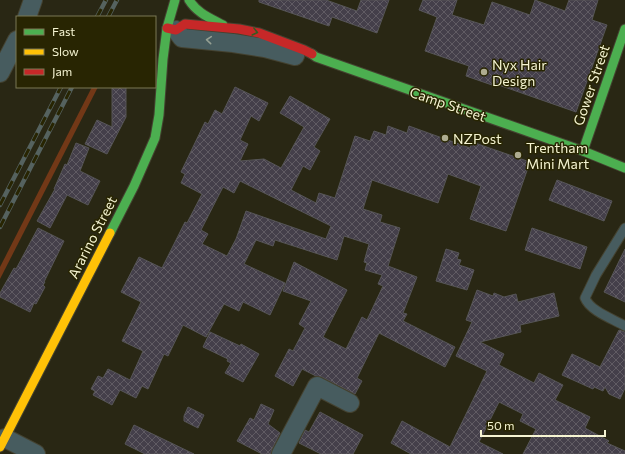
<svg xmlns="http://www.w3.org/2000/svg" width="625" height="454" font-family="Commissioner,sans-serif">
<defs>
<pattern id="building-cross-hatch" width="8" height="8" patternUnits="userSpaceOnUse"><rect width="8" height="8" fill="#443f4a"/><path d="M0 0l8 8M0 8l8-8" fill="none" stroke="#605b63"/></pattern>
</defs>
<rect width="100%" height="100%" fill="#292714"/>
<path fill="#723817" d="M92 87H98L0 279V267Z"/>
<g fill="url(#building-cross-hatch)" stroke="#565557" fill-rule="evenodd">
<path d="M259 0H326L357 11 361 0H389L377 33 332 17 329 26 259 2Z"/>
<path d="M423 0H457L452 15 484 25 492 2 530 15 535 0 565 11 569 0H598L592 20 607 25 576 112 493 83 492 85 466 76 469 66 425 51 437 17 419 10Z"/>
<path d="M112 87H126V117L107 154 85 144 97 120 112 127Z"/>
<path d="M235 87 268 103 259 121 251 116 240 140 248 144 240 161 264 159 281 168 304 127 280 113 290 96 330 119 314 147 320 151 310 170 303 166 291 190 316 203 319 193 335 198 355 136 370 141 374 131 386 135 388 126 407 133 409 126 470 148 472 142 530 162 506 231 470 219 481 186 448 174 438 203 372 180 363 209 382 215 380 222 400 228 388 266 417 277 403 313 407 314 403 321 455 347 445 367 379 333 357 378 362 381 355 394 322 377 316 376 302 369 293 386 275 376 289 349 293 351 305 328 299 324 311 301 283 291 294 262 347 290 323 337 346 349 362 317 367 320 383 286 378 284 382 275 365 270 367 263 364 262 369 244 344 236 337 260 275 240 273 246 256 240 244 264 285 283 270 315 243 302 239 311 224 304 206 337 183 325 168 356 164 354 148 389 142 386 136 398 120 390 112 405 93 395 95 391 91 389 98 376 103 378 108 369 130 380 143 351 122 341 141 302 121 292 139 257 162 268 185 222 187 223 202 194 181 183 185 174 181 172 205 122 208 124 215 110 222 114ZM240 181 331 226 326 239 246 211 236 239 227 256 202 244 208 234 201 230 223 187 234 193Z"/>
<path d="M76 143 89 148 80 171 100 181 88 205 67 195 50 228 37 221 55 189H54L65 164 67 165Z"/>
<path d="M557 180 612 201 604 221 549 200Z"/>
<path d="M38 228 64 241 44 282H45L43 285 45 287 36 304 34 303 30 312 0 297V293L14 268 16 269Z"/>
<path d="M532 228 587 247 580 269 525 250Z"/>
<path d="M446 249 459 253 457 259 461 260 459 265 474 270 467 290 436 281Z"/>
<path d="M625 249V302L604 292Z"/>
<path d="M477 290 493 296 494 293 504 297 516 294 518 302 554 293 559 316 520 325 521 332 480 342 504 354 499 365 534 383 539 373 563 385 555 400 590 417 585 428 609 441 607 443 625 451V454H523L536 429 520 421 523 414 499 402 479 442 503 454H411L391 443 402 421 450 447 487 371 456 356 472 322 466 320Z"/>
<path d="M619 330 625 332V388L620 399 609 394 605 387 603 391 594 387 593 389 562 375 572 354 600 367Z"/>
<path d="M210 332 240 346 241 344 259 354 243 382 225 373 231 363 227 361 228 359 203 347Z"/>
<path d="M261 404 274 410 268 424 280 433 272 449 271 454H262L237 441 250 418 254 420Z"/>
<path d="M188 407 204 415 198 428 184 421V416Z"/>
<path d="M320 412 363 435 353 454H321L299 443 305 430 309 432Z"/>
<path d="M134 425 194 454H145L125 444Z"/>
</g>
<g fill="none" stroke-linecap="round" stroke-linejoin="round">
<defs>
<path id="lane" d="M625 228 596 275 585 298C590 311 613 319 625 326"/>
<g id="street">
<path d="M27 17 33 0"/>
<path d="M176 30 182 38 233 43 265 48 295 56"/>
<path d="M0 73 17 40"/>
<path d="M5 438 36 454"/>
<path d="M281 454 317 386 350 403"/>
</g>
<g id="fast">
<path d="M189 0C197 13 210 18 223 25"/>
<path d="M312 54 316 57 583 151 625 168"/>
<path d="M583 151 625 29"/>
<path d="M110 233 134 186 155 138 159 115 163 59 167 28 175 0"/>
</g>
<path id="slow" d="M0 447 110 233"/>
<path id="jam" d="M167 28 176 30 185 24 239 29 259 33 304 50 312 54"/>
</defs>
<use href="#lane" stroke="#444230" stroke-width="11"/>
<use href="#street" stroke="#444230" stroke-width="20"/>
<use href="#fast" stroke="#444230" stroke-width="11"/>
<use href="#slow" stroke="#444230" stroke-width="11"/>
<use href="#jam" stroke="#444230" stroke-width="11"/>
<use href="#lane" stroke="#475c5f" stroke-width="9"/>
<use href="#street" stroke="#475c5f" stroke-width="18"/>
<use href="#fast" stroke="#4caf50" stroke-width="9"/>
<use href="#slow" stroke="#ffc107" stroke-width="9"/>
<use href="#jam" stroke="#c62828" stroke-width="9"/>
<defs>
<g id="rail">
<path d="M97 17 106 0"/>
<path d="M108 17 117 0"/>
<path d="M0 205 61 87"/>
<path d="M0 227 72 87"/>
</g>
</defs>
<use href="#rail" stroke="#55625f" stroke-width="4.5"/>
<use href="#rail" stroke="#282502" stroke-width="3" stroke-dasharray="9" stroke-linecap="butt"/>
</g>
<defs><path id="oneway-chevron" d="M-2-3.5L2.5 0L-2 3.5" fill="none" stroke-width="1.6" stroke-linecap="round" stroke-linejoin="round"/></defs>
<use stroke="#365c21" href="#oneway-chevron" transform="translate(255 32) rotate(14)"/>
<use stroke="#95a093" href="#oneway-chevron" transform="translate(209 40) rotate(-175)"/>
<g fill="#aeac90" stroke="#282502" stroke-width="1.5">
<circle cx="484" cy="72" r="4"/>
<circle cx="445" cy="138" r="4"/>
<circle cx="518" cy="155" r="4"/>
</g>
<g text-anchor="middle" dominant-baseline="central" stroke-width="3" stroke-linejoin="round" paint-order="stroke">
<g font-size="14" fill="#f5f4d2" stroke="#282502" text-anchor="start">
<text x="492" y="64">Nyx Hair<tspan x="492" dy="16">Design</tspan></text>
<text x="453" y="138">NZPost</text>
<text x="526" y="147">Trentham<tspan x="526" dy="16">Mini Mart</tspan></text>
</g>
<g font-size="14" fill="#f5f4d2" stroke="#282502">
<text transform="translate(591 85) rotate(-71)">Gower Street</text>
<text transform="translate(448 104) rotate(19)">Camp Street</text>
<text transform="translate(92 237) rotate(-63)">Ararino Street</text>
</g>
</g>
<rect x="16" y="16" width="140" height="72" fill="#282502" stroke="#7a7855"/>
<rect x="24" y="29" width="20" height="6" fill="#4caf50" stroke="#7a7855"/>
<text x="52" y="36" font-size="12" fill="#f5f4d2">Fast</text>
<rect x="24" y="49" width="20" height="6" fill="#ffc107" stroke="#7a7855"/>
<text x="52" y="56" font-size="12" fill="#f5f4d2">Slow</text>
<rect x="24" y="69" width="20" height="6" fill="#c62828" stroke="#7a7855"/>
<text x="52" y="76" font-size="12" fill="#f5f4d2">Jam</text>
<path d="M481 430v6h124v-6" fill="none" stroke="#f5f4d2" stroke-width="2"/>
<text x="487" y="430" font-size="12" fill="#f5f4d2" stroke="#282502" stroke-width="3" paint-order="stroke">50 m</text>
</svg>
